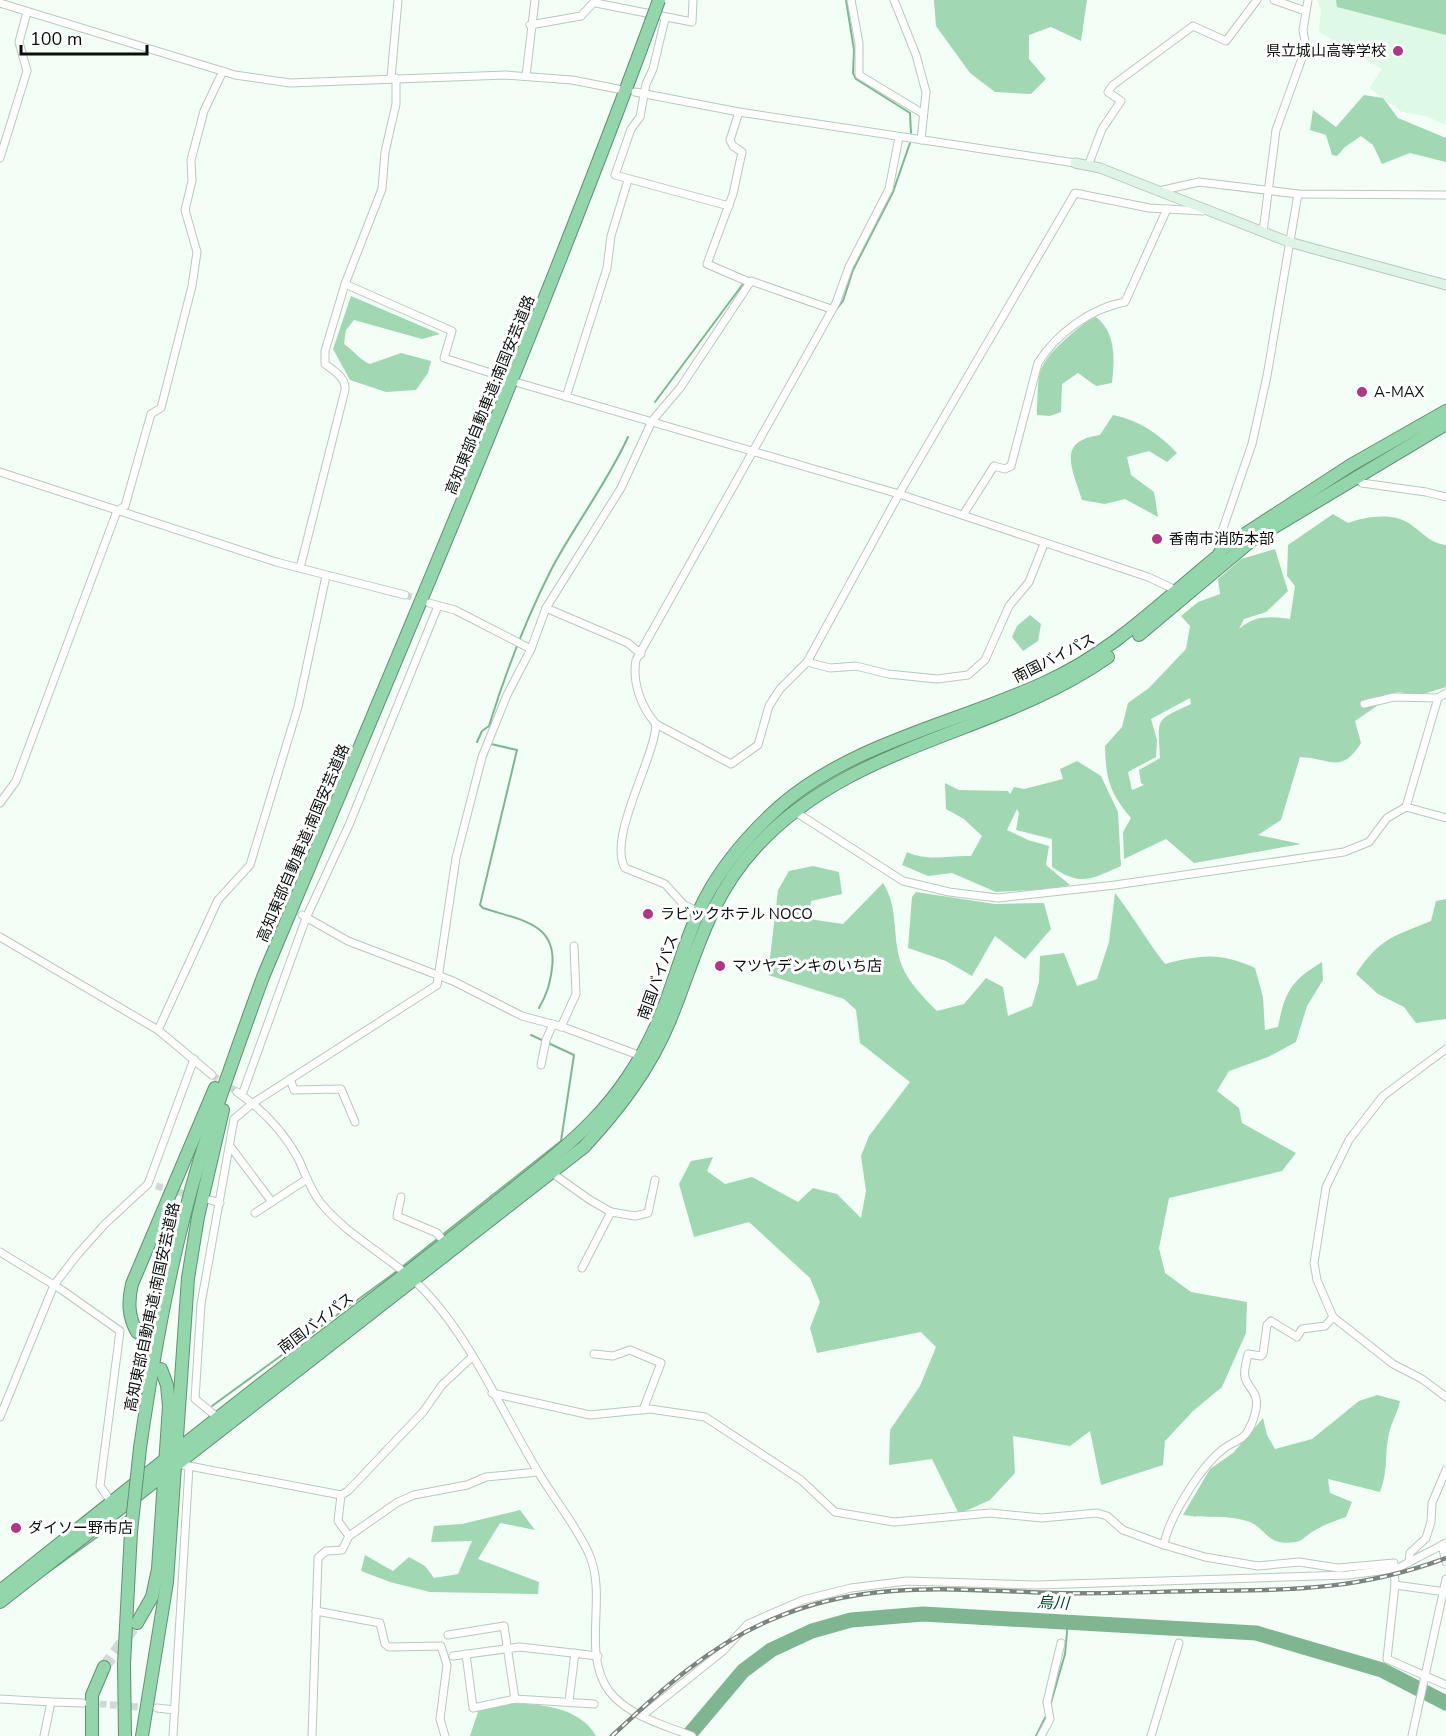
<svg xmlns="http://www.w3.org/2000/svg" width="1446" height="1736" font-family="'Nunito Sans','Noto Sans JP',sans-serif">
<rect width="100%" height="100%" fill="#f3fef7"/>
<path fill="#dff9e7" d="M1317 0H1446V125L1426 116 1402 112 1369 88 1382 69 1319 32 1321 9Z"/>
<g fill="#a1d7b3" fill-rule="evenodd">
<path d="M934 0H1087L1081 41 1051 27 1029 35V59L1046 79 1031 94 995 92 970 73 936 26Z"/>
<path d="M1336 0H1446V35L1337 7Z"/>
<path d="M1364 95 1383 98 1398 118 1446 138V162L1410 153 1382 164 1373 145 1361 136 1345 147 1337 156 1332 155 1326 135 1310 130 1313 110 1336 127Z"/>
<path d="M351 296 440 334 422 339 354 320 346 330 344 344C352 349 361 361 370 364L401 353 431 361 428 373 416 390 386 392 350 380 333 349Z"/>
<path d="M1096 317C1116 332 1115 360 1112 383L1096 386 1078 373 1062 384 1061 412 1050 416 1037 415C1039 370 1035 367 1069 336 1079 328 1084 322 1096 317Z"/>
<path d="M1113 415C1139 420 1159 434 1177 453L1167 462 1149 451 1127 457 1131 475 1154 492 1158 517 1125 499 1105 504 1082 500C1073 470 1055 441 1100 435Z"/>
<path d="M1333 514 1348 523C1364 517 1389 513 1405 521 1420 529 1428 543 1446 545V687L1420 695 1397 692 1355 721 1361 743C1341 775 1331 758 1300 757L1281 820 1258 835 1301 844 1194 863 1166 839 1124 859 1123 832 1131 818C1109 792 1106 779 1105 746L1122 727 1128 703 1149 688 1186 649 1190 626 1181 616 1198 602 1220 594 1218 579 1241 559 1275 549 1288 591 1266 612 1244 619 1239 629C1254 615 1271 616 1290 619L1295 586 1287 576 1288 545ZM1190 698 1191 704C1154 721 1158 718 1160 758L1139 770 1141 783 1144 785 1132 790 1128 772 1156 757 1157 740 1151 719Z"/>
<path d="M1030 615 1041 624 1038 641 1023 651 1012 637 1017 626Z"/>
<path d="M1077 761 1101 776 1118 812 1121 866C1091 879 1082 887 1052 867V839L1016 830 1019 813 1017 809 1007 830 1028 840 1049 846 1046 865 1070 885 1051 889 996 892 952 873 928 876 902 865 907 852C928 862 949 855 971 856L982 836 964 819 946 809 945 783 959 790 1008 791 1010 794 1014 787 1024 789 1063 779 1060 769Z"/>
<path d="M813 866 839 872 842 894 811 901 809 919 843 924 883 883C900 910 891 938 902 966 909 983 924 998 937 1011L964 1004 986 978 1003 987 1008 1016 1032 1006 1039 982 1040 956 1064 953 1077 986 1097 979 1109 942 1115 893C1133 916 1147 941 1165 964 1201 955 1220 952 1255 968L1263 997 1265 1030 1278 1027C1285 991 1291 981 1322 962L1323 980 1307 1006 1296 1042 1268 1057 1229 1071 1217 1091 1239 1108 1242 1123 1296 1153 1282 1171 1169 1198 1159 1248 1165 1273 1191 1292 1247 1302 1246 1333 1222 1387 1193 1411 1165 1441 1163 1465 1101 1485 1090 1431 1070 1446 1013 1436 1015 1473 990 1500 959 1514 932 1459 889 1465 890 1430 920 1386 936 1347 921 1332 817 1353 810 1328 820 1302 810 1278 749 1222 694 1237 679 1184 691 1161 713 1157 707 1171 725 1184 752 1177 798 1202 813 1188 837 1194 861 1218 866 1191 861 1156 869 1136 910 1082 860 1043 856 1010 844 999 768 975 778 890 789 871Z"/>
<path d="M916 892 995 904 1044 903 1051 929 1025 959 995 936 972 976 946 961 908 948 912 897Z"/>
<path d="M1446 899V1019L1416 1023 1404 1007 1378 994 1356 974C1380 938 1392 937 1431 921L1436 901Z"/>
<path d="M1377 1395 1400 1401C1398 1413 1391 1422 1389 1434 1384 1455 1389 1468 1380 1492L1328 1479 1330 1493 1352 1502 1346 1517C1334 1521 1323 1525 1312 1532 1307 1535 1302 1541 1296 1542 1266 1547 1266 1527 1247 1521 1225 1514 1205 1519 1183 1515L1210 1469 1233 1453 1263 1418 1267 1435 1275 1449 1312 1439 1359 1401Z"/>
<path d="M520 1510 535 1530 500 1523 478 1559 539 1582 538 1594 430 1592 390 1582 361 1571 365 1555 393 1571 409 1557 425 1566 434 1578 458 1574 472 1541 431 1542 434 1526 462 1524Z"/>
<path d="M481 1703C518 1704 575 1699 596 1736H470Z"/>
</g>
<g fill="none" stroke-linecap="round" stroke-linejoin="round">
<g stroke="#80b592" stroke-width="2">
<path d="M846 0 854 50 853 73 856 79 910 113 911 133"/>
<path d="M784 296 830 312"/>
<path d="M835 311 843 301 853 270 893 192 910 143"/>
<path d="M655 402 743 284"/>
<path d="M477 742 482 731 489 726C506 671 526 619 552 568 576 523 607 483 628 437"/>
<path d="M491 744 517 750 480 905 483 908C518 920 558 922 552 968 550 984 547 994 539 1008"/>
<path d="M212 1406 393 1274 561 1141 574 1055 531 1035"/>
<path d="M47 1573 128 1515"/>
<path d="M1050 1706 1065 1654 1068 1621"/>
<path d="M1036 1736 1047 1714"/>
</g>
<path stroke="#80b592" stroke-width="15" d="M688 1736 743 1671 771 1650 812 1631 851 1620 923 1614 1256 1633 1382 1670 1446 1703"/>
<g stroke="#d0dad4" stroke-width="7" stroke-dasharray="7 3.5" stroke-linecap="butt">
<path d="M494 374 514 381"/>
<path d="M405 595 424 601"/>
<path d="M212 1075 237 1092"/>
<path d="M156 1186 193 1196"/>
<path d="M89 1703 149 1708"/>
</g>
<g stroke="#d0dad4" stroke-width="12" stroke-dasharray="12 6" stroke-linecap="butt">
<path d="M137 1332 157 1363"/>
<path d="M104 1667 137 1623"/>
</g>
<defs>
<g id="street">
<path d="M851 0 859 43V75L922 113"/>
<path d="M894 0 916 55 926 92 921 140"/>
<path d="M1274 0 1305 11"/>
<path d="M0 3 235 75 290 83 506 75 572 80 618 89"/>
<path d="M596 3 692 22 693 0"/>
<path d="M665 19 653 69 646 84 640 117 631 129 615 175 729 206"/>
<path d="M530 25 581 16 596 0"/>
<path d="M526 76 535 0"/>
<path d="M391 78 398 0"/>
<path d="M635 92 739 112 1075 163"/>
<path d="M739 112 730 140 733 146 742 152 733 194 707 264 749 282"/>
<path d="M899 137 889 189 849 267 836 303 636 660C632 682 641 707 656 724L731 764 758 745 769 706 780 689 807 662 899 494 1075 193 1149 208 1203 211"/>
<path d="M0 158 27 71 19 42 27 12"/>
<path d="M1088 166 1102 129 1121 101 1108 92 1113 85 1193 26 1226 41 1257 0"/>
<path d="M1159 191 1199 182 1298 194 1446 195"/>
<path d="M1263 232 1276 130 1306 47 1303 30 1308 0"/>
<path d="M345 284 452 331 444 358 494 374"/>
<path d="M519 383 899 494 1148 577 1178 591"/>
<path d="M566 397 607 268 611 236 628 180"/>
<path d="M0 472 276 562 405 595"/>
<path d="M1355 476 1362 483 1426 492 1446 497"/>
<path d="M963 515 994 466 1005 469 1011 466 1038 363C1056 334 1091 308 1125 302L1167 209"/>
<path d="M1224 551 1219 540 1252 444 1267 376 1298 194"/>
<path d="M300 568 345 390C346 377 334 371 325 364V351L345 284 382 189 385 152 396 104V78"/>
<path d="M429 603 455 610 531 649"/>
<path d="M546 608 628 643 641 654"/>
<path d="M807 662 830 668 856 666 888 674 937 679 968 675 985 660 1009 606 1029 582 1044 544"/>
<path d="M1364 704 1394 697 1438 698 1446 693"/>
<path d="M656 724C655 758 607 838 625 868L665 884 684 905 700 912"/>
<path d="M0 803 16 781 117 511 125 506 151 414 161 408 192 286 197 252 185 210 192 181 191 160 204 111 223 71"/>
<path d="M1406 807 1438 698"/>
<path d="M794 811 903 881 949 892 998 898 1115 885 1344 852 1369 842 1387 818 1406 807 1446 818"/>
<path d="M302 915 348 941 453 981 522 1016 563 1027 641 1056"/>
<path d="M0 937 158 1030 212 1075"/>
<path d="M561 1027 576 994 574 946"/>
<path d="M158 1030 218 900 250 865 298 707 326 576"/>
<path d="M1446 1049 1383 1096 1349 1140 1326 1187 1314 1263 1317 1280 1333 1317 1393 1364 1422 1379 1446 1397"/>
<path d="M541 1065 546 1040 553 1024"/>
<path d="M290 1079 294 1090 341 1089 355 1122"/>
<path d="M237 1092C262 1109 283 1131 298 1158 305 1173 310 1189 320 1202 349 1238 392 1257 424 1290 471 1339 502 1412 537 1470 553 1498 576 1525 589 1554 608 1597 581 1652 609 1691 628 1716 664 1725 692 1736"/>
<path d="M242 1095 306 918 349 825 438 606"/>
<path d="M230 1146 272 1202"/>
<path d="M552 1173 590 1200 611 1212 582 1268"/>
<path d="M401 1197 397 1216 437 1233 445 1243"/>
<path d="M210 1200 220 1203"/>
<path d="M611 1212 635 1216 648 1213 655 1180"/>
<path d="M255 1213 307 1179"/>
<path d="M0 1252 62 1290 120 1331 100 1486 112 1503"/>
<path d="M594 1354 613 1356 630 1350 661 1363 643 1410"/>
<path d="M492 1393 590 1415 650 1409 705 1417 801 1480 835 1512 894 1522 990 1513 1042 1518 1097 1513 1107 1516 1123 1530 1164 1545 1205 1557 1258 1566 1299 1562 1338 1568 1394 1563 1395 1585 1387 1659 1446 1685"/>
<path d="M0 1417 54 1285 78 1254 105 1224 148 1184 194 1059"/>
<path d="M217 1417 195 1399 201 1304 234 1119 253 1103 437 985 456 858 482 757 507 695 531 649 546 608 621 488 652 421 680 388 751 281 831 309"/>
<path d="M189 1466 341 1495 338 1521 349 1536"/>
<path d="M341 1495 348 1491 423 1412 442 1385 472 1357"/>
<path d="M1164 1545C1168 1519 1200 1468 1221 1451 1230 1442 1244 1441 1249 1429 1254 1420 1258 1407 1256 1398 1254 1390 1246 1384 1245 1377 1243 1371 1247 1361 1248 1354L1261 1356 1263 1354 1267 1325 1271 1321 1297 1337 1302 1329 1325 1326 1333 1317"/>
<path d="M1442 1545 1446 1562"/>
<path d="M1409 1562 1410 1553 1426 1538 1431 1522 1432 1503 1446 1470"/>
<path d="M1395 1585 1446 1592"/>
<path d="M316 1611 380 1623 385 1644 389 1647 441 1646 447 1665 440 1719 445 1736"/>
<path d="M448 1635 504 1626 515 1699 473 1708 466 1654"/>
<path d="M453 1656 520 1647 598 1656"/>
<path d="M0 1699 51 1702"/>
<path d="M515 1699 594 1704"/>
<path d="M569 1701 575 1653"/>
<path d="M157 1708 175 1710"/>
<path d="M643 1715 723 1651 748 1624 803 1600 851 1588 907 1581 1036 1585 1348 1575 1396 1569 1446 1543"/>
<path d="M44 1736 51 1702 83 1703"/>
<path d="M173 1736 189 1466 177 1464"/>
<path d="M312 1736 318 1558 326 1551 342 1550 349 1536 398 1502 414 1495 467 1485 486 1477 538 1472"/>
<path d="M1041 1736 1050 1719 1047 1702 1061 1643"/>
<path d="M1151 1736 1179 1643"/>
<path d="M1412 1736 1446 1579"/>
</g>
<path id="secondary" d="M1075 163 1100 168 1289 242 1446 285"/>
<g id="highway">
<path d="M1139 635 1251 541 1446 424"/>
<path d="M137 1332C128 1316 128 1301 132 1284L215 1088"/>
<path d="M140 1448C154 1352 171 1256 199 1162 218 1100 241 1038 263 977 396 660 532 344 651 22"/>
<path d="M0 1591C105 1508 209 1423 316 1342 376 1297 434 1252 492 1206 526 1178 561 1153 592 1121 618 1095 641 1060 656 1026 673 989 682 948 699 911 717 871 747 836 779 807 853 742 958 723 1046 682 1114 651 1160 603 1218 556L1222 549 1351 465 1446 411"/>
<path d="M0 1602 584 1147C619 1109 650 1069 670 1020 696 957 707 900 756 847 852 742 995 736 1108 657"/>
<path d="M137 1623 152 1597 158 1569 169 1406 167 1385 161 1369"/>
<path d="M92 1736V1695L104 1667"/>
<path d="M125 1736 124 1664 131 1532"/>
<path d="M142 1736 167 1582 188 1278 198 1217 223 1110"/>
</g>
</defs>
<use href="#street" stroke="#b8c9bd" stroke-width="9"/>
<use href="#secondary" stroke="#b8c9bd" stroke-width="11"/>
<use href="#highway" stroke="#639073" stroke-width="14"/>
<use href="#street" stroke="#fff" stroke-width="7"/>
<use href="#secondary" stroke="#dff3e6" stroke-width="9"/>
<use href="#highway" stroke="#93d6ab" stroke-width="12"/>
<defs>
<path id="rail" d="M612 1736C661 1690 710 1645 773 1619 866 1579 956 1590 1055 1593 1102 1594 1149 1592 1196 1591 1289 1590 1357 1591 1446 1558"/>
</defs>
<use href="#rail" stroke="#7c847f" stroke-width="4.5"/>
<use href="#rail" stroke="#fff" stroke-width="2" stroke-dasharray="7" stroke-linecap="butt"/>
<defs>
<g id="highway-bridge">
<path d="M651 22 659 0"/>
<path d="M131 1532 140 1448"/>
</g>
</defs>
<use href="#highway-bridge" stroke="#639073" stroke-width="14" stroke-linecap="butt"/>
<use href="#highway-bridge" stroke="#93d6ab" stroke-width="12"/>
</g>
<g fill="#b23585" stroke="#fff" stroke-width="2">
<circle cx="1398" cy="51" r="6"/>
<circle cx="1362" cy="392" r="6"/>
<circle cx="1157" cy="539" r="6"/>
<circle cx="648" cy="914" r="6"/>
<circle cx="720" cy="966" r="6"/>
<circle cx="16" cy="1528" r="6"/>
</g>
<g text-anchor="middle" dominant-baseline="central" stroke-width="6" stroke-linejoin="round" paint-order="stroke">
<g font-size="15" fill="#090f0b" stroke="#fff" text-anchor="start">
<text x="1386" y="51" text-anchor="end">県立城山高等学校</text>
<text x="1374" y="392">A-MAX</text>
<text x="1169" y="539">香南市消防本部</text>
<text x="660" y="914">ラビックホテル NOCO</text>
<text x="732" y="966">マツヤデンキのいち店</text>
<text x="28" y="1528">ダイソー野市店</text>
</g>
<g font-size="15" fill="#090f0b" stroke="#fff">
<text transform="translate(490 395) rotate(-68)">高知東部自動車道;南国安芸道路</text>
<text transform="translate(1054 658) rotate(-27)">南国バイパス</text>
<text transform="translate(303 843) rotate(-67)">高知東部自動車道;南国安芸道路</text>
<text transform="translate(658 977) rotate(-70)">南国バイパス</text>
<text transform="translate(152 1307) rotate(-78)">高知東部自動車道;南国安芸道路</text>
<text transform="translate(316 1323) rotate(-37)">南国バイパス</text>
</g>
<g font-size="16" font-style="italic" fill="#014726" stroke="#fff">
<text transform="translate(1053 1603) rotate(3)">烏川</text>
</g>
</g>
<path d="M21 45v9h126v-9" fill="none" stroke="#090f0b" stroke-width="3"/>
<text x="30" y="45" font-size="18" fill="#090f0b" stroke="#ffffff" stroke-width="4.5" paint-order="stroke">100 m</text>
</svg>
